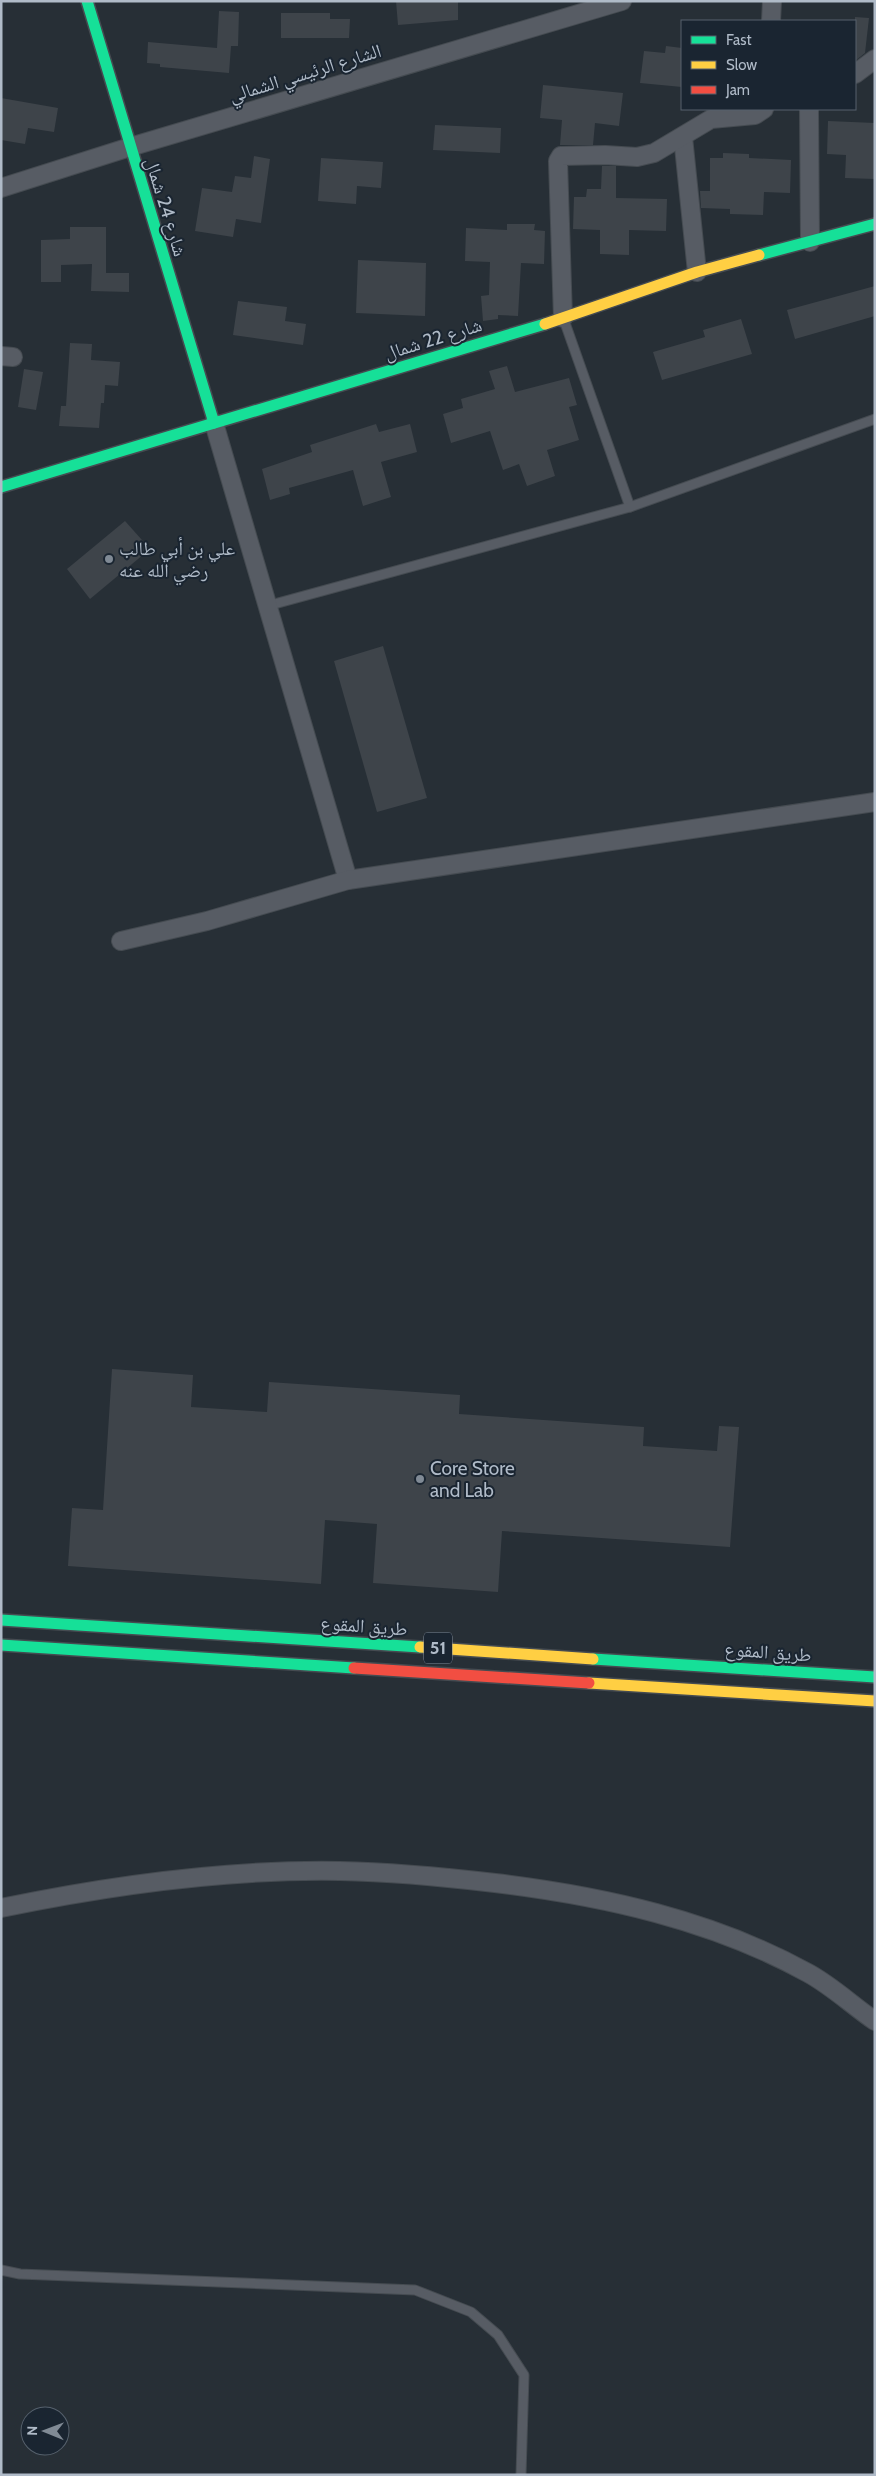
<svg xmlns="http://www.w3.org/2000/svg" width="876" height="2476" font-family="Cabin,'Noto Naskh Arabic',sans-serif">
<rect width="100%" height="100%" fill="#272f36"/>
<g fill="#3e444a">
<path d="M396 1H458V20L398 25Z"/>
<path d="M219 11 239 12 238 46H231L229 73 160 67V64L147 63 148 42 217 48Z"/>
<path d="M281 13H330V19H350L349 38H281Z"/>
<path d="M855 17 869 18 865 53 855 61Z"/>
<path d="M666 46 682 48V87L640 83 644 51 665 53Z"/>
<path d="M543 85 623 93 619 126 595 123 593 145H560L562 120 540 118Z"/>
<path d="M1 98 58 108 54 132 28 128 25 144 1 140Z"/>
<path d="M828 121 875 123V179L845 178 846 155 827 154Z"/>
<path d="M435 125 501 128 500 153 433 150Z"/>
<path d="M723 153 749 154V158L791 160 790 193 764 192 763 215 730 214V209L701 208 700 191H710V158H723Z"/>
<path d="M254 156 270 159 261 223 236 219 233 237 195 231 202 188 232 192 235 176 251 178Z"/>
<path d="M321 158 383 162 381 188 357 186 356 204 318 201Z"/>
<path d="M602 166H616V198L667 199 666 231 629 230V255L600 254V230L573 229 574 197H586L587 189H601Z"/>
<path d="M507 224H535L534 230 545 231 544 264 521 263 518 316 498 315V319L483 321 481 296 489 295 490 262 465 261 466 228 507 230Z"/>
<path d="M70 227H106V273H129V292L91 291 92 264 61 265V282H41V240L70 239Z"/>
<path d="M358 260 426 263 425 316 356 313Z"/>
<path d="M875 286V316L795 339 787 310Z"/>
<path d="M238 301 287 307 285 321 306 324 303 345 233 335Z"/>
<path d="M741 319 752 354 662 380 653 352 705 337 703 330Z"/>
<path d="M70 343 92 344 91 360 120 362 118 386 105 385 104 403H101L99 428 59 426 61 406H66Z"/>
<path d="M507 366 515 392 569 378 577 405 569 407 579 440 547 450 555 476 527 486 519 464 503 470 490 431 451 443 443 414 463 408 461 399 495 389 489 371Z"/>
<path d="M24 369 43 372 36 410 18 407Z"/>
<path d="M376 424 379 432 410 424 417 452 381 462 391 497 363 506 353 470 289 488 290 494 270 500 262 469 312 452 310 445Z"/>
<path d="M125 521 150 549 90 599 67 569Z"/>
<path d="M383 646 427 798 377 812 334 661Z"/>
<path d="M112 1369 193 1375 191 1407 267 1412 269 1382 460 1395 459 1414 644 1427 643 1446 717 1451 719 1426 739 1427 730 1547 502 1531 498 1592 373 1583 377 1524 325 1520 321 1584 68 1566 72 1508 103 1510Z"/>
</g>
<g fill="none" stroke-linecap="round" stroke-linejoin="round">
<defs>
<g id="lane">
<path d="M564 320 630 507"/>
<path d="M267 606 630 507 875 419"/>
<path d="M1 2270 20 2274 415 2290 471 2312 498 2335 524 2375 521 2475"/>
</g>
<g id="street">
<path d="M771 21 772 1"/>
<path d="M855 74 875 59"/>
<path d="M809 109 810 242"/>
<path d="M683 137 697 272"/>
<path d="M1 188 130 147 622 1"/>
<path d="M563 318 558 161 561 156 605 155 637 157 654 153 711 119 755 115 764 109"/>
<path d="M1 356 13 357"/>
<path d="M214 423 348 880"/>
<path d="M121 941 207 921 348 880 875 802"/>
<path d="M1 1908C112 1885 227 1869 340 1871 392 1872 444 1877 495 1883 603 1896 712 1920 808 1973 832 1986 853 2006 875 2021"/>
</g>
<g id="fast">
<path d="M87 1 214 423"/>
<path d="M759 255 875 224"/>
<path d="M1 487 545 324"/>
<path d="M1 1620 420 1647"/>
<path d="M1 1645 354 1668"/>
<path d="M593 1659 875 1677"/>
</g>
<g id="slow">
<path d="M545 324 697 272 759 255"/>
<path d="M420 1647 593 1659"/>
<path d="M589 1683 875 1701"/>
</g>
<path id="jam" d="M354 1668 589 1683"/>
</defs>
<use href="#lane" stroke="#454b51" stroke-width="11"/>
<use href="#street" stroke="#454b51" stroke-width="20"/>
<use href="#fast" stroke="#454b51" stroke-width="14"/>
<use href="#slow" stroke="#454b51" stroke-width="14"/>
<use href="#jam" stroke="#454b51" stroke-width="14"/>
<use href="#lane" stroke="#575c64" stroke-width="9"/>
<use href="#street" stroke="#575c64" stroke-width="18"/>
<use href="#fast" stroke="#16e098" stroke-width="11"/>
<use href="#slow" stroke="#ffcf43" stroke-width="11"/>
<use href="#jam" stroke="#f24e42" stroke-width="11"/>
</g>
<g fill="#808a95" stroke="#1a2531" stroke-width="2">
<circle cx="109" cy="559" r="5"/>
<circle cx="420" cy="1479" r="5"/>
</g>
<g text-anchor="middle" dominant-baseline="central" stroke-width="4" stroke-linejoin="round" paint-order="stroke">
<rect fill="#1a2531" stroke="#838e9b" stroke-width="1" x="424" y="1632.5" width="28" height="31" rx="4"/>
<g font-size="18" font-weight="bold" fill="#b0bbc8">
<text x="438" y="1648">51</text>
</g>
<g font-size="19" fill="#b0bbc8" stroke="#1a2531">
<text transform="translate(305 73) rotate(-17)">الشارع الرئيسي الشمالي</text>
<text transform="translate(166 207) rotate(73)">شارع 24 شمال</text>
<text transform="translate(433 339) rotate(-17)">شارع 22 شمال</text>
<text transform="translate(364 1626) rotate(4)">طريق المقوع</text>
<text transform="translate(768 1652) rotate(4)">طريق المقوع</text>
</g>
<g font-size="19" fill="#b0bbc8" stroke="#1a2531" text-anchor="start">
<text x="119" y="548">علي بن أبي طالب<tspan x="119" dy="22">رضي الله عنه</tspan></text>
<text x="430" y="1468">Core Store<tspan x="430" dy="22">and Lab</tspan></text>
</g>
</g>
<rect width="876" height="2476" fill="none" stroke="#b0bbc8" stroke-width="5"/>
<rect x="681" y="20" width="175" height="90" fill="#1a2531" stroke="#56616d"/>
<rect x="691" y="36" width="25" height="8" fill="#16e098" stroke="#56616d"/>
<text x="726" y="45" font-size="15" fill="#b0bbc8">Fast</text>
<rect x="691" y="61" width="25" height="8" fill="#ffcf43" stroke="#56616d"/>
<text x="726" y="70" font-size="15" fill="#b0bbc8">Slow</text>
<rect x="691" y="86" width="25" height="8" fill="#f24e42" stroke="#56616d"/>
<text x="726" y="95" font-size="15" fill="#b0bbc8">Jam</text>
<g transform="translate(45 2431) rotate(271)"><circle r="24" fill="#1a2531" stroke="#56616d"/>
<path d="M0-4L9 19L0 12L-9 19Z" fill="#808a95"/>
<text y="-8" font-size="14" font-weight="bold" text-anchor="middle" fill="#b0bbc8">N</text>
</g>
</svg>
